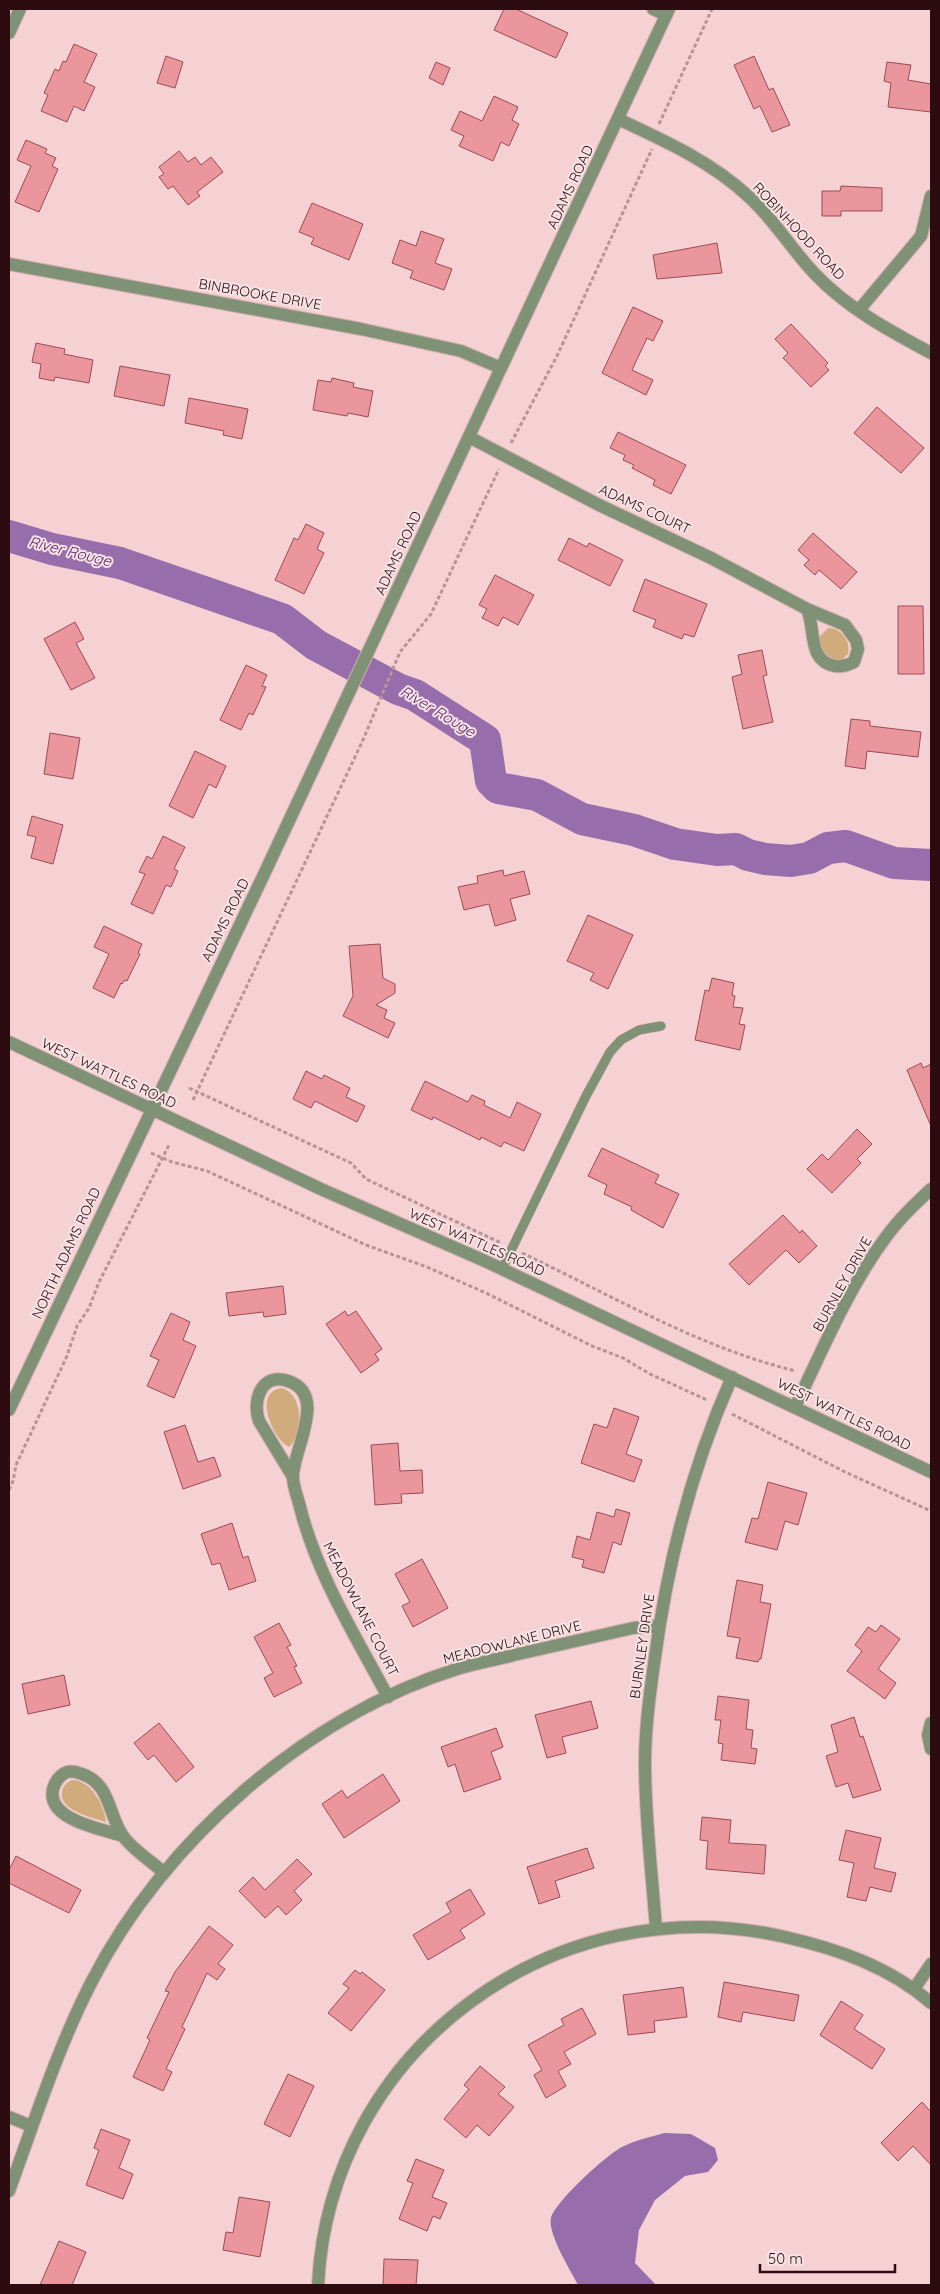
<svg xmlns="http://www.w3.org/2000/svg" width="940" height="2294" font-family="Quicksand,sans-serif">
<rect width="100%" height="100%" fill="#f6d1d3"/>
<g fill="#d0ab7c">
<path d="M828 628C841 628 851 641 848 654L842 660C829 663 818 650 819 637Z"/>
<path d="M282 1388C304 1395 304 1433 289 1447 274 1440 251 1392 282 1388Z"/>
<path d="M72 1780C91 1780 104 1805 106 1822 93 1818 58 1810 62 1792 63 1786 67 1782 72 1780Z"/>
</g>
<path fill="#976dac" d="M664 2133 691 2134 715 2148 718 2160 708 2172 685 2176 655 2200 639 2230 635 2263 656 2285H578C571 2271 547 2233 551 2218 555 2202 608 2153 624 2146 636 2140 651 2137 664 2133Z"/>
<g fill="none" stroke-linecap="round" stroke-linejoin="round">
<path stroke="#976dac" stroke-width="32" d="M9 536 52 549 120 563 282 619 316 645 398 689 415 695 485 740 491 781 498 788 537 795 582 819 634 830 675 844 717 850 736 849 748 855 765 859 791 861 809 858 828 848 846 846 894 863 931 865"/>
</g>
<g fill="#eb959d" stroke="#9a4c55">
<path d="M504 9H516L568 33 556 58 494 30Z"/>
<path d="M74 44 97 54 84 82 95 87 84 111 74 106 67 122 41 111 48 95 44 93 55 69 59 71 63 61 66 62Z"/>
<path d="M166 56 183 62 175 88 157 83Z"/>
<path d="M754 56 769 90 773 88 790 125 772 132 760 106 754 109 734 65Z"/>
<path d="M436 62 450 68 443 85 429 78Z"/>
<path d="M887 62 911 65 908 80 931 84V112L888 107 891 83 884 81Z"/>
<path d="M494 96 518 107 512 120 519 124 509 146 501 142 493 161 459 146 464 136 451 130 460 111 482 121Z"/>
<path d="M26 140 47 149 45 153 56 158 52 166 58 169 39 212 15 202 31 166 17 160Z"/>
<path d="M179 151 188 162 195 157 201 165 211 157 223 172 197 192 200 196 188 205 173 186 168 189 159 177 164 174 159 167Z"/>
<path d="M841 186 882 188V211H841V216H822V191H840Z"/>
<path d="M312 203 363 224 349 260 311 244 314 238 299 232Z"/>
<path d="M421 231 444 239 435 263 452 269 444 290 410 278 413 271 392 263 400 240 416 246Z"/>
<path d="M717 243 722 273 657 279 653 255Z"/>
<path d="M633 307 663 321 653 341 647 338 632 370 653 380 646 395 602 373Z"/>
<path d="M791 324 828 363 825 366 829 370 811 387 783 358 788 353 775 339Z"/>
<path d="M36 343 65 349 64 354 93 360 89 383 55 377 54 381 39 378 41 364 32 362Z"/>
<path d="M120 366 170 375 164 406 114 396Z"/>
<path d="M332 378 354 383 353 387 373 391 368 417 348 413 347 416 313 410 318 380 331 382Z"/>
<path d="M189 398 248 409 242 439 223 435 224 431 185 423Z"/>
<path d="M877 407 924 448 901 473 854 433Z"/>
<path d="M618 432 686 465 671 494 653 485 655 480 632 468 634 465 623 460 625 455 610 448Z"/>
<path d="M306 524 324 533 317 549 324 553 304 594 275 580 294 538 298 540Z"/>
<path d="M813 533 857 572 841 589 819 570 815 575 804 565 809 560 798 550Z"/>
<path d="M569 538 587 547 589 543 623 560 610 586 558 560Z"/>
<path d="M495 575 534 595 518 625 503 617 498 626 482 618 487 609 479 605Z"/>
<path d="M645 579 707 604 694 637 684 634 682 639 653 627 656 620 633 611Z"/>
<path d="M898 606H923L924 674H898Z"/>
<path d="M75 622 84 639 76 643 95 678 71 690 44 639Z"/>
<path d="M762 650 767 675 763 676 773 722 743 729 732 677 742 674 738 655Z"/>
<path d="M246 665 267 675 262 686 266 687 253 715 249 713 241 730 220 720Z"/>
<path d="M851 719 870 721V726L921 732 918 757 867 751 865 769 845 766Z"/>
<path d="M50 733 80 738 73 779 44 774Z"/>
<path d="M195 751 226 766 216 788 209 784 193 818 169 806Z"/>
<path d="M32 816 63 825 53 864 31 858 36 837 27 835Z"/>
<path d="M163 836 185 847 174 869 178 871 171 887 166 885 153 914 131 904 145 874 139 872 147 856 152 859Z"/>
<path d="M503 870 504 876 524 871 530 894 510 899 516 920 495 926 489 904 464 910 458 887 478 883 477 876Z"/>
<path d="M588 915 633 935 608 989 590 980 594 973 567 961Z"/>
<path d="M104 926 142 944 138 953 140 954 127 981 125 980 122 984 121 983 114 998 93 988 109 954 94 947Z"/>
<path d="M380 944 383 978 395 984V993L376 1005 387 1010 384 1018 395 1023 388 1038 343 1016 353 996 349 946Z"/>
<path d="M712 978 734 983 732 995 735 996 733 1007 743 1008 739 1024 745 1025 740 1050 695 1040 705 990 709 991Z"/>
<path d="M921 1063 923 1068 931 1064V1126L907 1070Z"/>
<path d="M306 1071 322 1079 324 1075 350 1088 346 1097 365 1106 357 1122 315 1101 311 1108 293 1099Z"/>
<path d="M425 1081 468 1102 472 1095 485 1101 484 1105 510 1118 517 1102 541 1114 524 1151 504 1142 501 1147 481 1137 480 1140 433 1117 432 1120 411 1110Z"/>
<path d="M857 1129 872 1144 857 1159 861 1163 832 1193 807 1169 822 1154 828 1160Z"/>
<path d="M602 1148 659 1175 655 1183 679 1194 663 1228 631 1210 632 1207 604 1194 607 1185 588 1176Z"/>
<path d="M783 1215 800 1233 802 1230 817 1246 799 1263 786 1250 749 1285 729 1264Z"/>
<path d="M283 1286 286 1314 264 1317 263 1312 229 1316 226 1293Z"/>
<path d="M345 1311 348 1316 356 1311 382 1349 375 1354 379 1360 361 1373 326 1324Z"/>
<path d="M171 1313 190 1322 183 1340 196 1346 174 1398 147 1386 159 1360 150 1356Z"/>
<path d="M614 1408 639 1417 626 1454 642 1460 634 1482 581 1463 594 1424 607 1428Z"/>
<path d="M185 1425 198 1462 214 1457 221 1476 183 1489 164 1432Z"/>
<path d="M398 1443 400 1471 422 1470 423 1493 401 1494 402 1503 375 1505 371 1445Z"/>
<path d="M768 1482 807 1493 798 1525 785 1521 777 1550 745 1542 752 1518 758 1519Z"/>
<path d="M616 1509 630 1513 621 1545 613 1542 604 1573 582 1567 584 1560 572 1557 577 1536 590 1540 597 1512 614 1517Z"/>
<path d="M232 1523 243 1558 248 1556 256 1581 229 1590 220 1563 212 1565 201 1534Z"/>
<path d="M422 1559 448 1608 413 1627 402 1606 410 1602 395 1574Z"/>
<path d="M737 1580 763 1585 760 1602 771 1604 761 1659H759L758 1662 736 1658 740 1638 727 1636Z"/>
<path d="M279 1623 291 1645 287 1647 297 1666 294 1667 302 1683 274 1697 264 1678 273 1673 254 1637Z"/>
<path d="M881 1625 900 1639 878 1669 896 1683 885 1699 847 1671 862 1651 855 1645 868 1627 876 1632Z"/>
<path d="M64 1675 70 1705 28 1714 22 1684Z"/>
<path d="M718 1696 749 1700 746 1729 753 1730 751 1748 757 1749 755 1764 721 1760 723 1744 718 1743 721 1720H715Z"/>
<path d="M591 1701 598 1728 562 1737 566 1753 547 1758 535 1715Z"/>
<path d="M854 1717 860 1737 863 1736 881 1790 853 1798 848 1783 836 1787 826 1756 838 1752 831 1725Z"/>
<path d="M159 1723 194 1767 176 1782 154 1755 148 1760 134 1743Z"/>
<path d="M496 1728 503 1747 491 1752 501 1779 464 1792 455 1764 448 1767 441 1747Z"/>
<path d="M383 1774 400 1801 344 1838 322 1804 342 1790 347 1798Z"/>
<path d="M702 1817 731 1820 729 1843 766 1845 764 1874 706 1869 708 1841 700 1840Z"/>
<path d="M846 1830 881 1838 874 1868 896 1873 891 1892 870 1887 866 1901 847 1897 854 1863 839 1860Z"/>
<path d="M587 1848 594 1868 555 1881 560 1897 539 1904 527 1867Z"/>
<path d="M16 1856 81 1890 69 1913 9 1883V1870Z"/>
<path d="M297 1859 312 1874 294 1891 302 1900 286 1915 278 1906 265 1918 239 1891 253 1877 265 1890Z"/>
<path d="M470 1889 485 1914 460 1930 465 1938 428 1960 413 1935 451 1912 446 1903Z"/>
<path d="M209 1926 233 1945 218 1964 225 1969 217 1980 207 1973 182 2027 185 2029 166 2069 172 2072 163 2091 133 2077 150 2040 147 2038 169 1992 165 1991 175 1972Z"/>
<path d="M355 1970 360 1974 362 1972 385 1990 351 2031 328 2013 349 1988 343 1984Z"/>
<path d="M724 1982 799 1995 794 2021 743 2012 741 2022 718 2017Z"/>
<path d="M683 1987 687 2017 654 2021 655 2032 628 2035 623 1995Z"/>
<path d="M841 2001 863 2015 854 2029 885 2049 872 2069 820 2035Z"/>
<path d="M582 2008 596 2034 564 2052 571 2064 558 2071 566 2086 546 2098 534 2075 542 2070 528 2045 564 2025 561 2019Z"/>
<path d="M480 2066 505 2087 498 2094 514 2107 489 2136 477 2125 466 2138 444 2119 469 2089 464 2085Z"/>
<path d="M288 2074 314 2086 290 2137 264 2124Z"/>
<path d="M922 2102 931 2112V2165L913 2146 898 2161 881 2143Z"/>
<path d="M101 2129 130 2140 119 2168 133 2174 123 2199 86 2185 99 2150 94 2148Z"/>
<path d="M416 2159 444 2170 432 2197 447 2203 440 2219 433 2216 427 2231 399 2219 413 2183 407 2181Z"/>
<path d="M239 2197 270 2202 260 2257 223 2250 226 2232 233 2233Z"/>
<path d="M59 2241 86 2252 72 2285H40Z"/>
<path d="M384 2259 418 2260 416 2285H383Z"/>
</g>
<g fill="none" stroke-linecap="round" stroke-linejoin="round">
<defs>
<path id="service" d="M502 1269 586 1096 610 1052 621 1040 639 1030 661 1026"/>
<g id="minor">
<path d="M653 9 666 15"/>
<path d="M9 33 20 9"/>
<path d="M618 119C665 141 710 161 748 196 774 219 791 249 815 274 847 308 890 331 931 353"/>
<path d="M9 264 361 329 461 351 501 368"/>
<path d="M859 310 921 236 931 196"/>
<path d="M469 437 599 505 711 558 807 609 845 625 856 640 858 649 854 662C847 666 842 667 835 666 807 661 816 629 807 609"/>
<path d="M795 1407C823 1349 848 1288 886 1237 899 1219 915 1204 931 1189"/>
<path d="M293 1477 259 1421C252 1401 261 1372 288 1381 329 1394 292 1452 293 1477 293 1487 298 1498 300 1507 317 1575 355 1635 388 1697"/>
<path d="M931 1723 928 1735 931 1749"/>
<path d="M123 1836C102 1829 46 1820 53 1789 55 1782 60 1775 67 1772 72 1771 77 1772 82 1774 111 1784 108 1815 123 1836 131 1848 152 1862 163 1872"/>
<path d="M656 1929C652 1874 645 1818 645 1763 645 1728 650 1692 655 1657 668 1560 692 1467 732 1377"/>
<path d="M914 1989 931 1964"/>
<path d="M9 2117 31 2126"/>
<path d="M9 2191C35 2120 57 2049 92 1981 164 1841 306 1716 457 1669 476 1663 495 1660 514 1655 554 1646 594 1637 633 1628L659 1626"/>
<path d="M318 2285C330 2048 556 1884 785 1937 838 1949 890 1967 931 2003"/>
</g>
<g id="tertiary">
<path d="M9 1042 323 1190 485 1261 931 1472"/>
<path d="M9 1410 266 870 669 9"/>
</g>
</defs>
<use href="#service" stroke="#d2aeb0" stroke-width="10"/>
<use href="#minor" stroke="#d2aeb0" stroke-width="14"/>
<use href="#tertiary" stroke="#d2aeb0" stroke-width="14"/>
<g stroke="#b79497" stroke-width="3" stroke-dasharray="4 2.5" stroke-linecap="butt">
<path d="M659 124 712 9"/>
<path d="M511 443 557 356 652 149"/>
<path d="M189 1088 351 1163 366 1179 501 1243"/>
<path d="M193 1100 363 740 400 652 431 614 499 469"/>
<path d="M151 1153 172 1162 207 1171 366 1245 427 1267 486 1293 592 1346 623 1358 650 1374 707 1400"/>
<path d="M522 1253C611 1295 700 1348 796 1371"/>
<path d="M732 1414 845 1472 931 1511"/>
<path d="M9 1490 13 1481 16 1465 67 1356 77 1326 89 1308 99 1282 169 1145"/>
</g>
<use href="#service" stroke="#809275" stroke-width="9"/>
<use href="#minor" stroke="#809275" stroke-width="12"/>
<use href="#tertiary" stroke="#809275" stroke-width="12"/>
</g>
<g text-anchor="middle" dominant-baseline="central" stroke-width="4" stroke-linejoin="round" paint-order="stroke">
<g font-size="14" fill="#2c0c11" stroke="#f7e3e4">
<text transform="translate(570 187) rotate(-65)">ADAMS ROAD</text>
<text transform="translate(799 231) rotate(47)">ROBINHOOD ROAD</text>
<text transform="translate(260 294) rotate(10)">BINBROOKE DRIVE</text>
<text transform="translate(645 509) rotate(25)">ADAMS COURT</text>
<text transform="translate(398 553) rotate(-65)">ADAMS ROAD</text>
<text transform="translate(225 920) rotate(-64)">ADAMS ROAD</text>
<text transform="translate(109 1073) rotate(25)">WEST WATTLES ROAD</text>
<text transform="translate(477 1242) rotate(24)">WEST WATTLES ROAD</text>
<text transform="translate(66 1253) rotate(-65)">NORTH ADAMS ROAD</text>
<text transform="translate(842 1284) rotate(-61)">BURNLEY DRIVE</text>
<text transform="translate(844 1414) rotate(26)">WEST WATTLES ROAD</text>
<text transform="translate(361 1609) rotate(63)">MEADOWLANE COURT</text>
<text transform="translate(512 1642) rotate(-14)">MEADOWLANE DRIVE</text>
<text transform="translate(642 1646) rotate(-82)">BURNLEY DRIVE</text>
</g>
<g font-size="15" font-style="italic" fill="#521b69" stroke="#f7e3e4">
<text transform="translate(70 551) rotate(14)">River Rouge</text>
<text transform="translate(438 711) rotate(31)">River Rouge</text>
</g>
</g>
<rect width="940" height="2294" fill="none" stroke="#2c0c11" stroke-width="20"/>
<path d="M760 2264v8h135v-8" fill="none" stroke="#2c0c11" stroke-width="2.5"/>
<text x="768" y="2264" font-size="15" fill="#2c0c11" stroke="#f7e3e4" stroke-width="4" paint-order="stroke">50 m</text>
</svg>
